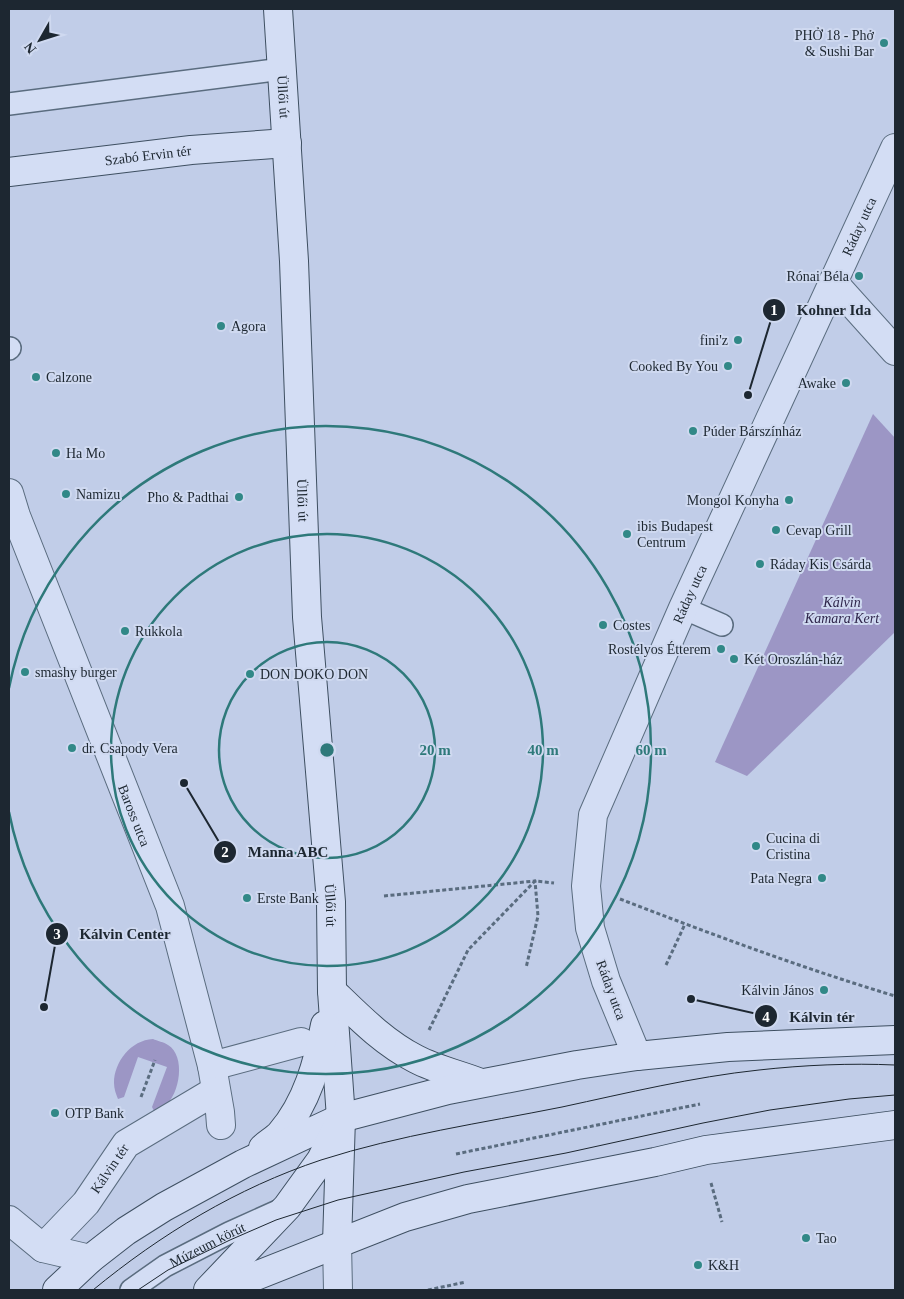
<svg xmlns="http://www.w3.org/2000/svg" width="904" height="1299" font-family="'Times New Roman',serif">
<rect width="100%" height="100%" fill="#c1cde8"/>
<g fill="#9c96c5">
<path d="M873 414 895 438V632L747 776 715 762Z"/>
<path d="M153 1039C157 1041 164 1042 168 1045 186 1056 180 1094 165 1106 163 1109 158 1110 154 1111L152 1107 167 1067 138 1057 124 1097 118 1099C116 1094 114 1089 114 1083 114 1062 131 1040 153 1039Z"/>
</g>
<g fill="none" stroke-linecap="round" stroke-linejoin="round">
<defs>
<g id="lane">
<path d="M9 104 282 69"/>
<path d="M9 349 10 348"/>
<path d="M683 608 722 625"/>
<path id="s1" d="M131 1290 165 1266 229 1233 280 1210"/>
</g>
<g id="street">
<path d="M833 282 895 351"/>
<path id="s2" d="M9 493 16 516 170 906 212 1066 220 1112 221 1125"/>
<path id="s3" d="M637 1056 606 981 590 928 586 886 593 815 683 608 895 148"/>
<path d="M212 1066 301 1042"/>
<path d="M9 1220 43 1248 90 1259"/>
<path d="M337 1243 338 1290"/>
<path id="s4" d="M43 1248 86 1203 126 1144 215 1091"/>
</g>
<g id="secondary">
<path id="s5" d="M278 9 294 261 307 617 331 902 332 991 341 1118 337 1243"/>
<path id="s6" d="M9 172 191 150 287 143"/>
<path d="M332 991C358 1016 383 1042 416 1059 435 1069 460 1075 481 1083"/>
<path d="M263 1148C268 1143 276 1139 281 1133 307 1103 318 1062 325 1025"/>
<path d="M57 1290 90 1259 126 1231 164 1207 243 1164 341 1118 448 1090 577 1065 637 1056 728 1047 895 1040"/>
<path d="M208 1290 287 1207 321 1160 337 1128"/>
<path d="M220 1290 405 1217 468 1199 655 1162 706 1150 895 1125"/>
</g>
</defs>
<use href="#lane" stroke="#5a6c7f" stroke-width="24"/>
<use href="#street" stroke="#5a6c7f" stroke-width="30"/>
<use href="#secondary" stroke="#3e4f61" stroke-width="30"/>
<g stroke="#5a6c7f" stroke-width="3" stroke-dasharray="4 2.5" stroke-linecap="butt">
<path d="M384 896 535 881 538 916 526 968"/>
<path d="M620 899C711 934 802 968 895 996"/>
<path d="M666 965 685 924"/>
<path d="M429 1030 468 950 535 881 554 883"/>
<path d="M141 1097 155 1060"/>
<path d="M456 1154 700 1104"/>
<path d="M711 1183 722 1222"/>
<path d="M428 1290 466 1282"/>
</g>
<use href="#lane" stroke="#d3ddf4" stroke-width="21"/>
<use href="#street" stroke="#d3ddf4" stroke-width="28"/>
<use href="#secondary" stroke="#d3ddf4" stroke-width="28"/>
<g stroke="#1d2731" stroke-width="1">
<path d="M93 1290C161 1234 237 1188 321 1160 399 1135 482 1123 562 1107 627 1093 693 1077 759 1070 804 1065 850 1063 895 1065"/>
<path d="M138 1290 168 1270 230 1240 276 1220 338 1200 464 1172 566 1153 703 1123 770 1110 849 1099 895 1095"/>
</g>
</g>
<g fill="none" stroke="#2e797a" stroke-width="2.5">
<circle cx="327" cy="750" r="108"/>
<circle cx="327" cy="750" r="216"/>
<path d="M9 688A324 324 0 1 1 9 812"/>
</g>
<g fill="#318887" stroke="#cfd9f0" stroke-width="2">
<circle cx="884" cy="43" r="5"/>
<circle cx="859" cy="276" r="5"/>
<circle cx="221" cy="326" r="5"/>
<circle cx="738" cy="340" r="5"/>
<circle cx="728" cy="366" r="5"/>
<circle cx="36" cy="377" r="5"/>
<circle cx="846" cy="383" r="5"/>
<circle cx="693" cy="431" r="5"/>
<circle cx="56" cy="453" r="5"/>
<circle cx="66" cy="494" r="5"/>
<circle cx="239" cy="497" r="5"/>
<circle cx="789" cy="500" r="5"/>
<circle cx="776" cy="530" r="5"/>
<circle cx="627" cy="534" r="5"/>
<circle cx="760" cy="564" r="5"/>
<circle cx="603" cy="625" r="5"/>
<circle cx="125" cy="631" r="5"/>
<circle cx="721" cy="649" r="5"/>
<circle cx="734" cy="659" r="5"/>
<circle cx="25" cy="672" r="5"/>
<circle cx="250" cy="674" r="5"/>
<circle cx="72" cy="748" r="5"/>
<circle cx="756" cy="846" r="5"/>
<circle cx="822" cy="878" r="5"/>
<circle cx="247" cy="898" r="5"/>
<circle cx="824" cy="990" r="5"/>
<circle cx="55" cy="1113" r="5"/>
<circle cx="806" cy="1238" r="5"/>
<circle cx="698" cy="1265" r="5"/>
</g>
<g text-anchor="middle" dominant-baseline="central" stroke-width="4" stroke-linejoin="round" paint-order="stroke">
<g font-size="14" fill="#1d2731" stroke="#cfd9f0" text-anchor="start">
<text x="874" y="35" text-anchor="end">PHỞ 18 - Phở<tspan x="874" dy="16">&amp; Sushi Bar</tspan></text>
<text x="849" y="276" text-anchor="end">Rónai Béla</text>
<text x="231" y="326">Agora</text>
<text x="728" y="340" text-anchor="end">fini'z</text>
<text x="718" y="366" text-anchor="end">Cooked By You</text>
<text x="46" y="377">Calzone</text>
<text x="836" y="383" text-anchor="end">Awake</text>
<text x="703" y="431">Púder Bárszínház</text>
<text x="66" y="453">Ha Mo</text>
<text x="76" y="494">Namizu</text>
<text x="229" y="497" text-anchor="end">Pho &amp; Padthai</text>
<text x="779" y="500" text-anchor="end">Mongol Konyha</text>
<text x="637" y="526">ibis Budapest<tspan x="637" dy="16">Centrum</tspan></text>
<text x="786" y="530">Cevap Grill</text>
<text x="770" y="564">Ráday Kis Csárda</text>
<text x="613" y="625">Costes</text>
<text x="135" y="631">Rukkola</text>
<text x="711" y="649" text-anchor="end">Rostélyos Étterem</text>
<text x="744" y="659">Két Oroszlán-ház</text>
<text x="35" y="672">smashy burger</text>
<text x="260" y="674">DON DOKO DON</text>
<text x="82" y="748">dr. Csapody Vera</text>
<text x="766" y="838">Cucina di<tspan x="766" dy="16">Cristina</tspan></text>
<text x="812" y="878" text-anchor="end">Pata Negra</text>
<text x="257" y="898">Erste Bank</text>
<text x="814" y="990" text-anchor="end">Kálvin János</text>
<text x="65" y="1113">OTP Bank</text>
<text x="816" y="1238">Tao</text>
<text x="708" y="1265">K&amp;H</text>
</g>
<g font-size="14" fill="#1d2731" stroke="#cfd9f0">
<text stroke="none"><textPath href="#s5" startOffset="88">Üllői út</textPath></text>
<text stroke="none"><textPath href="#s6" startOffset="140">Szabó Ervin tér</textPath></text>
<text stroke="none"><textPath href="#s3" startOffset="896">Ráday utca</textPath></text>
<text stroke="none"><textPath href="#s5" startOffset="492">Üllői út</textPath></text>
<text stroke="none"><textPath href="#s3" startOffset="491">Ráday utca</textPath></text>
<text stroke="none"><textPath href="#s2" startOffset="346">Baross utca</textPath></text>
<text stroke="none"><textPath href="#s5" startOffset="898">Üllői út</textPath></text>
<text transform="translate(611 990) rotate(70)">Ráday utca</text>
<text stroke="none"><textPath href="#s4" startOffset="104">Kálvin tér</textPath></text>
<text stroke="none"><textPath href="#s1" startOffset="89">Múzeum körút</textPath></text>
</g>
<g font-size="14" font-style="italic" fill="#2f264b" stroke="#cfd9f0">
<text x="842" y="602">Kálvin<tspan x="842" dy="16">Kamara Kert</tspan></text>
</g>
</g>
<circle cx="327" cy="750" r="8" fill="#2e797a" stroke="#cfd9f0" stroke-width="2.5"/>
<g font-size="15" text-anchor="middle" font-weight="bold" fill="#2e797a" stroke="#cfd9f0" stroke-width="4" stroke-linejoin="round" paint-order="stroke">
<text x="435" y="755">20 m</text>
<text x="543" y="755">40 m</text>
<text x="651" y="755">60 m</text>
</g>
<path fill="none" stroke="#1d2731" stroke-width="2" d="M748 395L774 310M184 783L225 852M44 1007L57 934M691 999L766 1016"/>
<g fill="#1d2731" stroke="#cfd9f0" stroke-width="2">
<circle cx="748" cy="395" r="5"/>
<circle cx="184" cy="783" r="5"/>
<circle cx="44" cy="1007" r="5"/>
<circle cx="691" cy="999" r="5"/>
<circle cx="774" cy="310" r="12"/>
<circle cx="225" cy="852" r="12"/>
<circle cx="57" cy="934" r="12"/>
<circle cx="766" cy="1016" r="12"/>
</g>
<g font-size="15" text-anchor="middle" font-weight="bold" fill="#fff">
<text x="774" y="315">1</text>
<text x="225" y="857">2</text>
<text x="57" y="939">3</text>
<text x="766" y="1022">4</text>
</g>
<g font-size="15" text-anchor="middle" font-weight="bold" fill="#1d2731" stroke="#cfd9f0" stroke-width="4" stroke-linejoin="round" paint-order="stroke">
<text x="834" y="315">Kohner Ida</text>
<text x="288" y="857">Manna ABC</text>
<text x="125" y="939">Kálvin Center</text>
<text x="822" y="1022">Kálvin tér</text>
</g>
<rect width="904" height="1299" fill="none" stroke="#1d2731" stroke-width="20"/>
<g transform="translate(40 40) rotate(231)" stroke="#cfd9f0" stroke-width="4" paint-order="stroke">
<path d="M0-4L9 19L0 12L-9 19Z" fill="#1d2731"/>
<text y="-8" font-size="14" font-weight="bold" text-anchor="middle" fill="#1d2731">N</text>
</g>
</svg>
